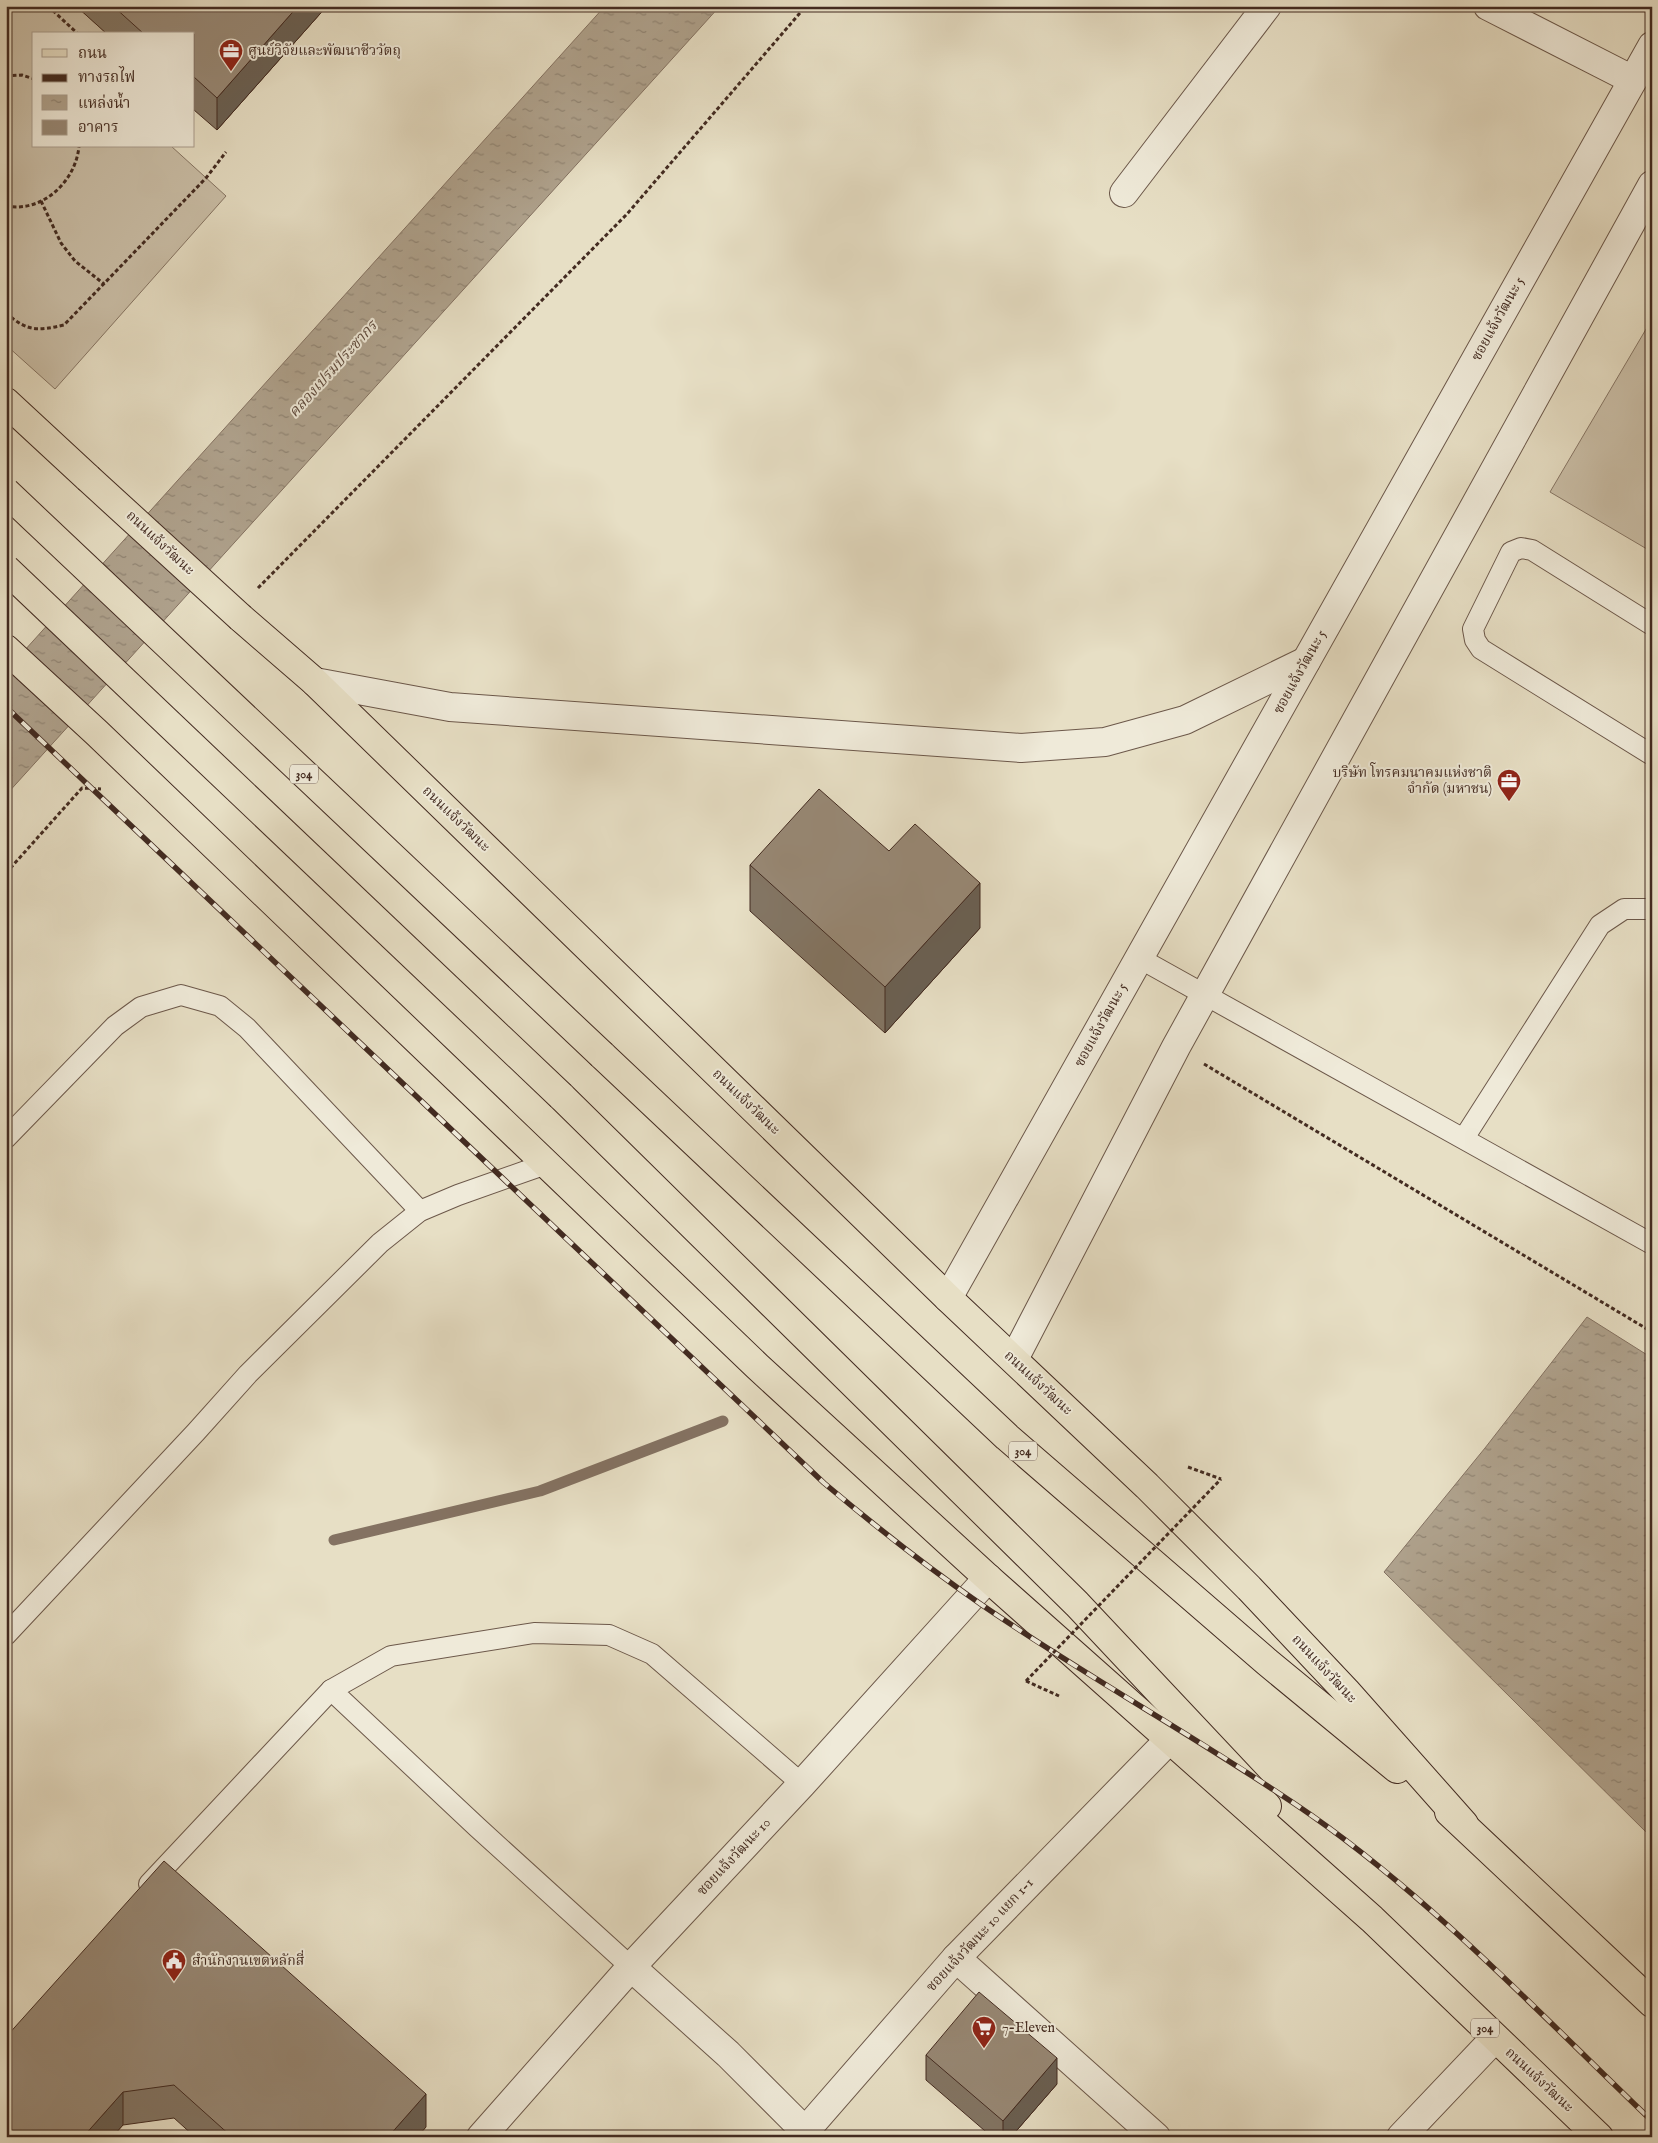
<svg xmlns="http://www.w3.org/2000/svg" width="1658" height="2143" font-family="'IM FELL English','Noto Serif Thai',serif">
<defs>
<pattern id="water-ripples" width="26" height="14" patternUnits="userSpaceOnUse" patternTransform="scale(1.25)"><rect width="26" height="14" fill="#afa28d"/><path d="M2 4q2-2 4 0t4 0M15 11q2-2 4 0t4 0" fill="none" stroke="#908473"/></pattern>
</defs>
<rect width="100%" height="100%" fill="#e7dfc5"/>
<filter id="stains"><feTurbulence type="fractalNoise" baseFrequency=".004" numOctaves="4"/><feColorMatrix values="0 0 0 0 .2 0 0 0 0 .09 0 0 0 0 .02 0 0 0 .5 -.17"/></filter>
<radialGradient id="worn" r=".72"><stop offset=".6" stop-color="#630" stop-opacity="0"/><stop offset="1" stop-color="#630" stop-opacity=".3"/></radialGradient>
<g fill="#cbc0a9" stroke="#877665">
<path d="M6 6H76L107 34H34V146H171L226 196 55 389 6 345Z"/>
<path d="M1652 319V552L1550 492Z"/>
</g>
<g fill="url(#water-ripples)" stroke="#847262">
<path d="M605 6H720L6 795V671Z"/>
<path d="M1587 1317 1652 1358V1838L1384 1572 1485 1448Z"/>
</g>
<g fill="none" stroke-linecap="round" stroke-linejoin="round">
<path stroke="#847262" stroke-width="11" d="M334 1540 540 1491 723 1421"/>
<defs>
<g id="service">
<path d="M1652 625 1532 550 1521 548 1511 552 1473 629 1475 640 1481 649 1652 755"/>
<path d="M1139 958 1652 1244"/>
<path d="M6 1138 115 1026 141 1007 181 995 220 1006 247 1028 420 1211"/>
<path d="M1464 1138 1600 925 1624 909H1652"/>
<path d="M6 1635 196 1432 248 1374 380 1243 420 1211 458 1195 546 1164"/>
<path d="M149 1884 331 1690"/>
<path d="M631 1967 477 1827 331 1690 391 1656 534 1633 609 1635 652 1654 802 1784"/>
</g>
<g id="minor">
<path d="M1488 6 1633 80"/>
<path d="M1124 193 1267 6"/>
<path d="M315 682 450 707 1021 748 1105 742 1185 720 1306 661"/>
<path d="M956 1958 1156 2137"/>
<path d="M631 1967 728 2054 805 2131"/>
<path d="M481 2137 631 1967 802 1784 988 1578"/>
<path d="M800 2137 956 1958 1169 1740"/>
<path d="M1401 2137 1495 2038"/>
</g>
<g id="tertiary">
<path d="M948 1298 1652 46"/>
<path d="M1014 1359 1176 1047 1652 185"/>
</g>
<g id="primary">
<path d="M6 402 88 478"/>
<path d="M241 618 315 682 948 1298 1147 1486 1249 1588 1346 1691 1464 1824"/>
<path d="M6 649 97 733 757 1366 988 1578 1372 1919 1599 2137"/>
<path d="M602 1055 1007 1437 1267 1662 1397 1769"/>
<path d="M561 1096 1077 1604 1267 1806"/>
<path d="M1449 1812 1652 2003"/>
</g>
</defs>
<use href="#service" stroke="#6c584a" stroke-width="22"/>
<use href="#minor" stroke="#6c584a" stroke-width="30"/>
<use href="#tertiary" stroke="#6c584a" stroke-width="30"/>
<use href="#primary" stroke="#432b21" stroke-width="30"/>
<g stroke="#432b21" stroke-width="3" stroke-dasharray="4 2.5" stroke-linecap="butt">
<path d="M48 6 78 34"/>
<path d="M6 76 22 75 34 79"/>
<path d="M41 201 61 243 75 261 104 284"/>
<path d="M6 206C43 213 76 181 79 146"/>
<path d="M6 313C28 332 37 331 64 325L206 178 226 152"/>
<path d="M258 588 627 214 806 6"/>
<path d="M6 873 82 788 101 789"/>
<path d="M1204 1064 1652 1332"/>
<path d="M1188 1467 1221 1479"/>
<path d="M1026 1681 1059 1696"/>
</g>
<use href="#service" stroke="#efead9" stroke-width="20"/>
<use href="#minor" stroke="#efead9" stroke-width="28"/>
<use href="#tertiary" stroke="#efead9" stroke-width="28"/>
<use href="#primary" stroke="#e7dfc5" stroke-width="28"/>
<defs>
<path id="rail" d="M6 707 824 1483C875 1526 927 1567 982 1605 1090 1679 1204 1741 1311 1815 1434 1901 1543 2017 1652 2121"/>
</defs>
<use href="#rail" stroke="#432b21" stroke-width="5.5"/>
<use href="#rail" stroke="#efead9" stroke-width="4" stroke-dasharray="11" stroke-linecap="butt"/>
<defs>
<g id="primary-bridge">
<path d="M88 478 241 618"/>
<path d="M6 492 602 1055"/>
<path d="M6 569 561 1096"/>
</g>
</defs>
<use href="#primary-bridge" stroke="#432b21" stroke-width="30" stroke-linecap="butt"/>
<path stroke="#432b21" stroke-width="3" stroke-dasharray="4 2.5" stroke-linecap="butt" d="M1026 1681 1221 1479"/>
<use href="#primary-bridge" stroke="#e7dfc5" stroke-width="28"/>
</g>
<g fill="#837665" stroke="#432b21">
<path d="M76 6H327L217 130 194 110V34H107Z"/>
<path d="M889 851 980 928 885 1033 750 911V865Z"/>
<path d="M6 2037 426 2127 417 2137H195L174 2118 123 2125 112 2137H6Z"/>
<path d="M926 2055 1057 2084 1011 2137H992L926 2080Z"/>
</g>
<g fill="#6a6053" stroke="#432b21">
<path d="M298 6H327L217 130V98Z"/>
<path d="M980 883V928L885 1033V987Z"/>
<path d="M1057 2058V2084L1011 2137H1003V2121Z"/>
<path d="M123 2092V2125L112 2137H83Z"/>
<path d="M426 2094V2127L417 2137H388Z"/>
</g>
<g fill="#988976" stroke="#432b21">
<path d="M113 6H298L217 98 194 77V34H144Z"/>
<path d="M819 789 889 851 915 824 980 883 885 987 750 865Z"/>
<path d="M164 1861 426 2094 388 2137H232L174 2085 123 2092 83 2137H14L6 2130V2037Z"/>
<path d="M979 1992 1057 2058 1003 2121 926 2055Z"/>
</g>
<defs>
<symbol id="office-pin" viewBox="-11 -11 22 30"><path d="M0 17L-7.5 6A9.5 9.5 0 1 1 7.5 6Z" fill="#8f2418" stroke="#efead9"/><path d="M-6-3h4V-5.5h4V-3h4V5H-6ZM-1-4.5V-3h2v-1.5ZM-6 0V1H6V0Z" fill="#fff"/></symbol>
<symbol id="civic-pin" viewBox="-11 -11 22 30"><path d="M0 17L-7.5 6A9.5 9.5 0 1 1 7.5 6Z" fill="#8f2418" stroke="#efead9"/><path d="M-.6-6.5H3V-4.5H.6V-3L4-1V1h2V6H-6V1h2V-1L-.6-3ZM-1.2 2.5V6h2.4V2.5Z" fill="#fff"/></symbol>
<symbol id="supermarket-pin" viewBox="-11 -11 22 30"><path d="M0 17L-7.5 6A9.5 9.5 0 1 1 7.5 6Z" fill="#8f2418" stroke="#efead9"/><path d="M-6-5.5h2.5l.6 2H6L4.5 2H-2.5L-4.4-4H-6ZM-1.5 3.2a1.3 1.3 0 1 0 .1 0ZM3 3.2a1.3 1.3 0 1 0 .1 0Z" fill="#fff"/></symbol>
</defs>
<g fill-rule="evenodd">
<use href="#office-pin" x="217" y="37" width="28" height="38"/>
<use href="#office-pin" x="1495" y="767" width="28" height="38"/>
<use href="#civic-pin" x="160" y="1947" width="28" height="38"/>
<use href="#supermarket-pin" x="970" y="2014" width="28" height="38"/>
</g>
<g text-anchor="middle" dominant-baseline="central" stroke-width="4" stroke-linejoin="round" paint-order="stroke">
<g fill="#efead9" stroke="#776458" stroke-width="1">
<rect x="290" y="764.5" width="28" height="19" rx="4"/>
<rect x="1009" y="1441.5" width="28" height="19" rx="4"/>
<rect x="1471" y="2018.5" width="28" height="19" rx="4"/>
</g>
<g font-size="12" font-weight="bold" fill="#432b21">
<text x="304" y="774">304</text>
<text x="1023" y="1451">304</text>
<text x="1485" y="2028">304</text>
</g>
<g font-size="14" fill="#432b21" stroke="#efead9" text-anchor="start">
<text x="248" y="51">ศูนย์วิจัยและพัฒนาชีววัตถุ</text>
<text x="1492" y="773" text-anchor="end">บริษัท โทรคมนาคมแห่งชาติ<tspan x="1492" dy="16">จำกัด (มหาชน)</tspan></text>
<text x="192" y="1961">สำนักงานเขตหลักสี่</text>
<text x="1002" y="2028">7-Eleven</text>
</g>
<g font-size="14" fill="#432b21" stroke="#efead9">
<text transform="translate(1498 319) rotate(-61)">ซอยแจ้งวัฒนะ 5</text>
<text transform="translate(160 543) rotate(43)">ถนนแจ้งวัฒนะ</text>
<text transform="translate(1300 672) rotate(-61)">ซอยแจ้งวัฒนะ 5</text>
<text transform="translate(456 819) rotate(44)">ถนนแจ้งวัฒนะ</text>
<text transform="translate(1101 1025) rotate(-61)">ซอยแจ้งวัฒนะ 5</text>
<text transform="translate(746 1102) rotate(44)">ถนนแจ้งวัฒนะ</text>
<text transform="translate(1038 1383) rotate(43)">ถนนแจ้งวัฒนะ</text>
<text transform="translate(1324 1669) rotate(47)">ถนนแจ้งวัฒนะ</text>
<text transform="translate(734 1857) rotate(-47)">ซอยแจ้งวัฒนะ 10</text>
<text transform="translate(980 1935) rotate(-47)">ซอยแจ้งวัฒนะ 10 แยก 1-1</text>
<text transform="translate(1539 2080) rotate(43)">ถนนแจ้งวัฒนะ</text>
</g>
<g font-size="15" font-style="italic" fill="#5e493c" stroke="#efead9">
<text transform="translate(333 369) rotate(-48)">คลองเปรมประชากร</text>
</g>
</g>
<rect width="1658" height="2143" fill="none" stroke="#e7dfc5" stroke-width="25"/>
<rect x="8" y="8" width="1643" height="2128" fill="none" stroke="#432b21" stroke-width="2.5"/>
<rect x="12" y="12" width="1633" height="2118" fill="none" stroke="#432b21"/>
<rect x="32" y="32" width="162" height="115" fill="#efead9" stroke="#aa9e8f"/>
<rect x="42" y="49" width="25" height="8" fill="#e7dfc5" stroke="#aa9e8f"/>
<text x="78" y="58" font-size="15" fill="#432b21">ถนน</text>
<rect x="42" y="74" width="25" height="8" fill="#432b21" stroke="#aa9e8f"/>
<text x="78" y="82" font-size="15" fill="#432b21">ทางรถไฟ</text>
<rect x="42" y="95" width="25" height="15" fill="url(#water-ripples)" stroke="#aa9e8f"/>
<text x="78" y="108" font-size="15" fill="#432b21">แหล่งน้ำ</text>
<rect x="42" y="120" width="25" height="15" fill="#988976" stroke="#aa9e8f"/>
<text x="78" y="132" font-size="15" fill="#432b21">อาคาร</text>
<rect width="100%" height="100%" filter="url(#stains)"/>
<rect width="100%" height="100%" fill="url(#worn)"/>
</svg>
